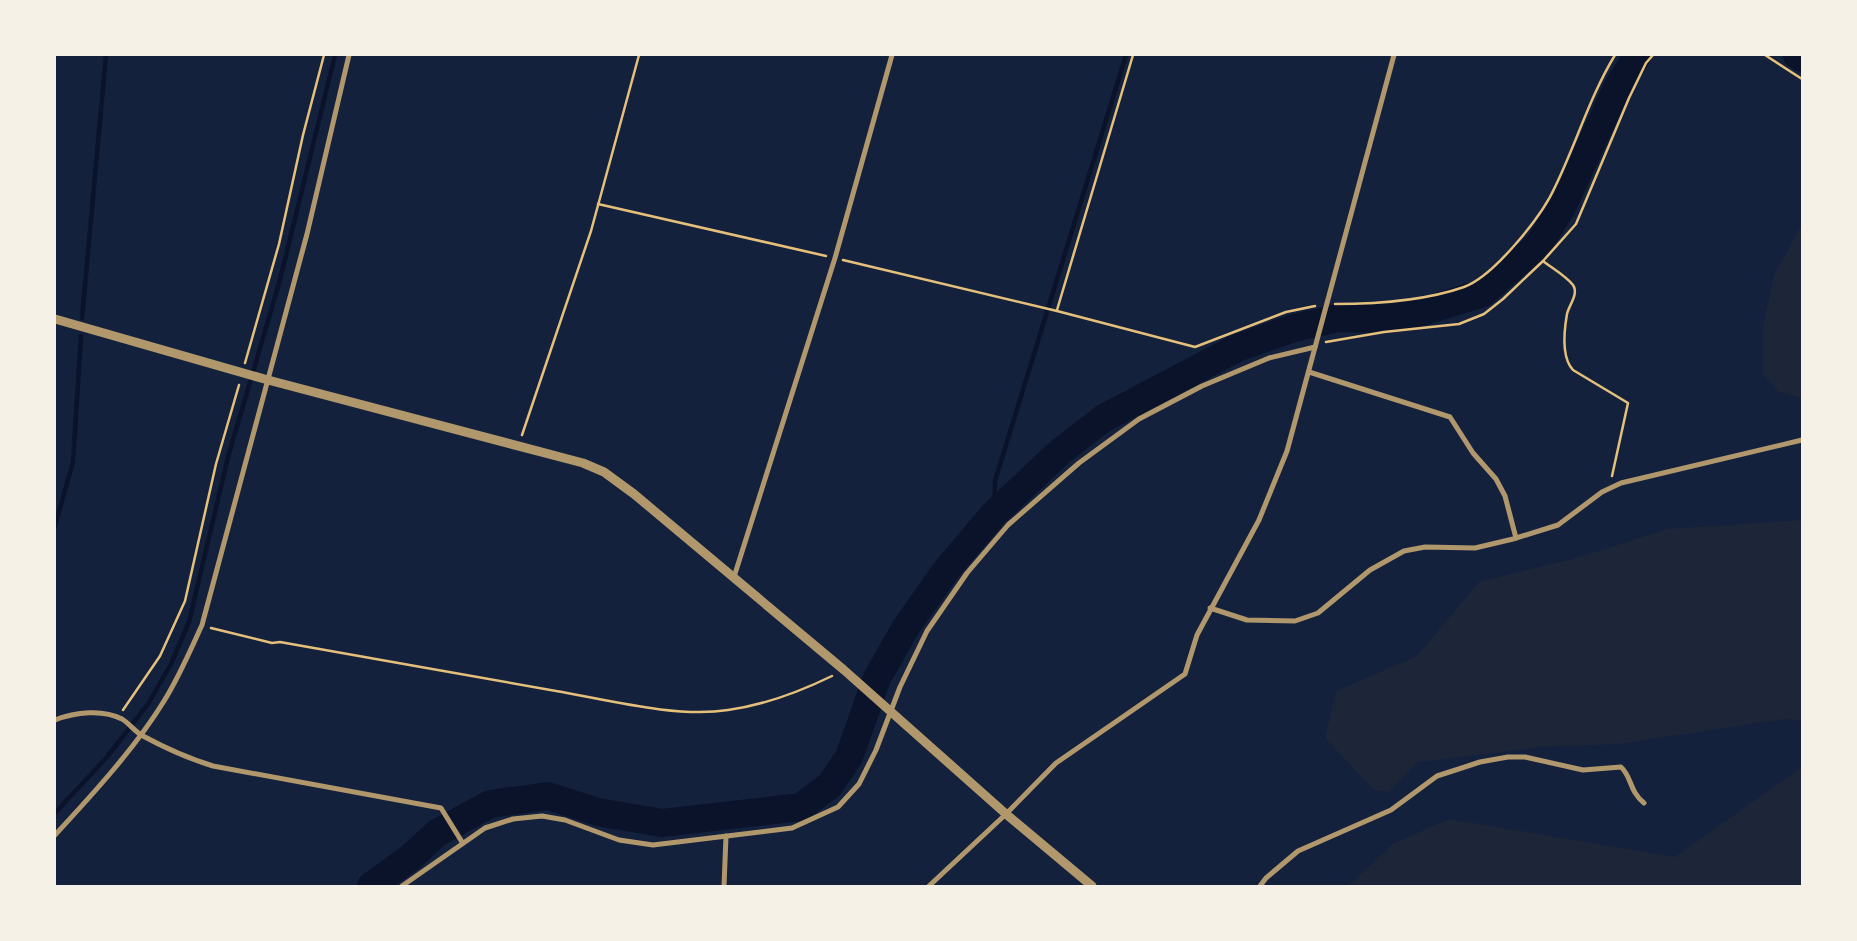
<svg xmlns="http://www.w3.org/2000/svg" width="1857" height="941" font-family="Inter,sans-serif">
<rect width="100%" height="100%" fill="#14213d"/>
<g fill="#1d2539">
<path d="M1802 224V398L1779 392 1763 374V327L1774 275Z"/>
<path d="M1802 520V721L1785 719 1618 744 1540 747 1418 762 1389 792 1374 790 1325 738 1336 691 1417 656 1479 582 1577 558 1667 529Z"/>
<path d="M1802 767V886H1348L1394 843 1450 819 1675 857Z"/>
</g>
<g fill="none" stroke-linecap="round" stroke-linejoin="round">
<g stroke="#0b132b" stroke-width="4.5">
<path d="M82 318 106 55"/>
<path d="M994 514 995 481 1126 55"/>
<path d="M55 526 73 462 81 336"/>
<path d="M55 813 107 757 148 704 171 664 189 622 228 457 280 280 335 55"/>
</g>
<g stroke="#0b132b" stroke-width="28">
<path d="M1797 55 1802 58"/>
<path d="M371 886 411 857 437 833 490 804 548 796 598 812 662 823 801 807 830 785 849 757 877 678 906 627 947 569 994 514 1061 451 1104 418 1237 348 1294 328 1338 318 1373 319 1418 313 1483 293 1539 244 1562 207 1618 86 1638 55"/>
</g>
<g stroke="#e5c07b" stroke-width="2.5">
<path d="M1765 55 1802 79"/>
<path d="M598 204 826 256"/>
<path d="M843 260 1057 311 1195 347 1286 312 1315 306"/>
<path d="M1543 261C1552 268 1566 276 1573 285 1579 294 1569 305 1567 314 1564 331 1561 357 1573 370L1628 403 1612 476"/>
<path d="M1335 304C1377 304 1424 301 1464 287 1494 276 1542 216 1555 187 1576 144 1590 96 1615 55"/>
<path d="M1057 310 1133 55"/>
<path d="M1326 342 1384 332 1459 324 1484 314 1503 299 1543 261 1576 224 1629 98 1646 63 1653 55"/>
<path d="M245 363 279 244 303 135 324 55"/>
<path d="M522 435 591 231 639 55"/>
<path d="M211 628 272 643 280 642C372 658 464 675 556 691 608 700 676 718 728 710 765 705 799 692 832 676"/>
<path d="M123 710 160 656 185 601 216 464 239 385"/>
</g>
<g stroke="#b1986c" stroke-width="5">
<path d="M1309 372 1450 417 1473 453 1496 479 1505 496 1516 538"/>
<path d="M734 577 835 258 892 55"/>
<path d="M1210 608 1247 620 1295 621 1318 613 1370 570 1404 551 1425 547 1475 548 1513 539 1558 525 1602 492 1621 483 1802 440"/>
<path d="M55 720C75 712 103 709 122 719 130 724 135 732 143 736 167 749 187 758 213 766L441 808 462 842"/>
<path d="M55 835C92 795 136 747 164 701 179 677 190 651 202 625L307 234 349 55"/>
<path d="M402 886 485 828 513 819 542 816 565 820 619 840 653 845 792 828 838 807 859 784 876 750 900 687 927 631 967 573 1008 525 1079 463 1139 419 1202 386 1269 358 1315 347"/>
<path d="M724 886 726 836"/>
<path d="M929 886 1006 814 1056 763 1185 674 1197 635 1259 520 1287 451 1394 55"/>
<path d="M1260 886 1266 878 1298 851 1391 810 1437 776 1480 762 1508 757H1525L1583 770 1621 767C1632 777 1629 791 1644 803"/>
</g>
<path stroke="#b1986c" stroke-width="9" d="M55 319 268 380 583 463 604 472 634 494 844 670 1006 814 1092 886"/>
</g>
<rect width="1857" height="941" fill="none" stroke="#f6f1e7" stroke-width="112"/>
</svg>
